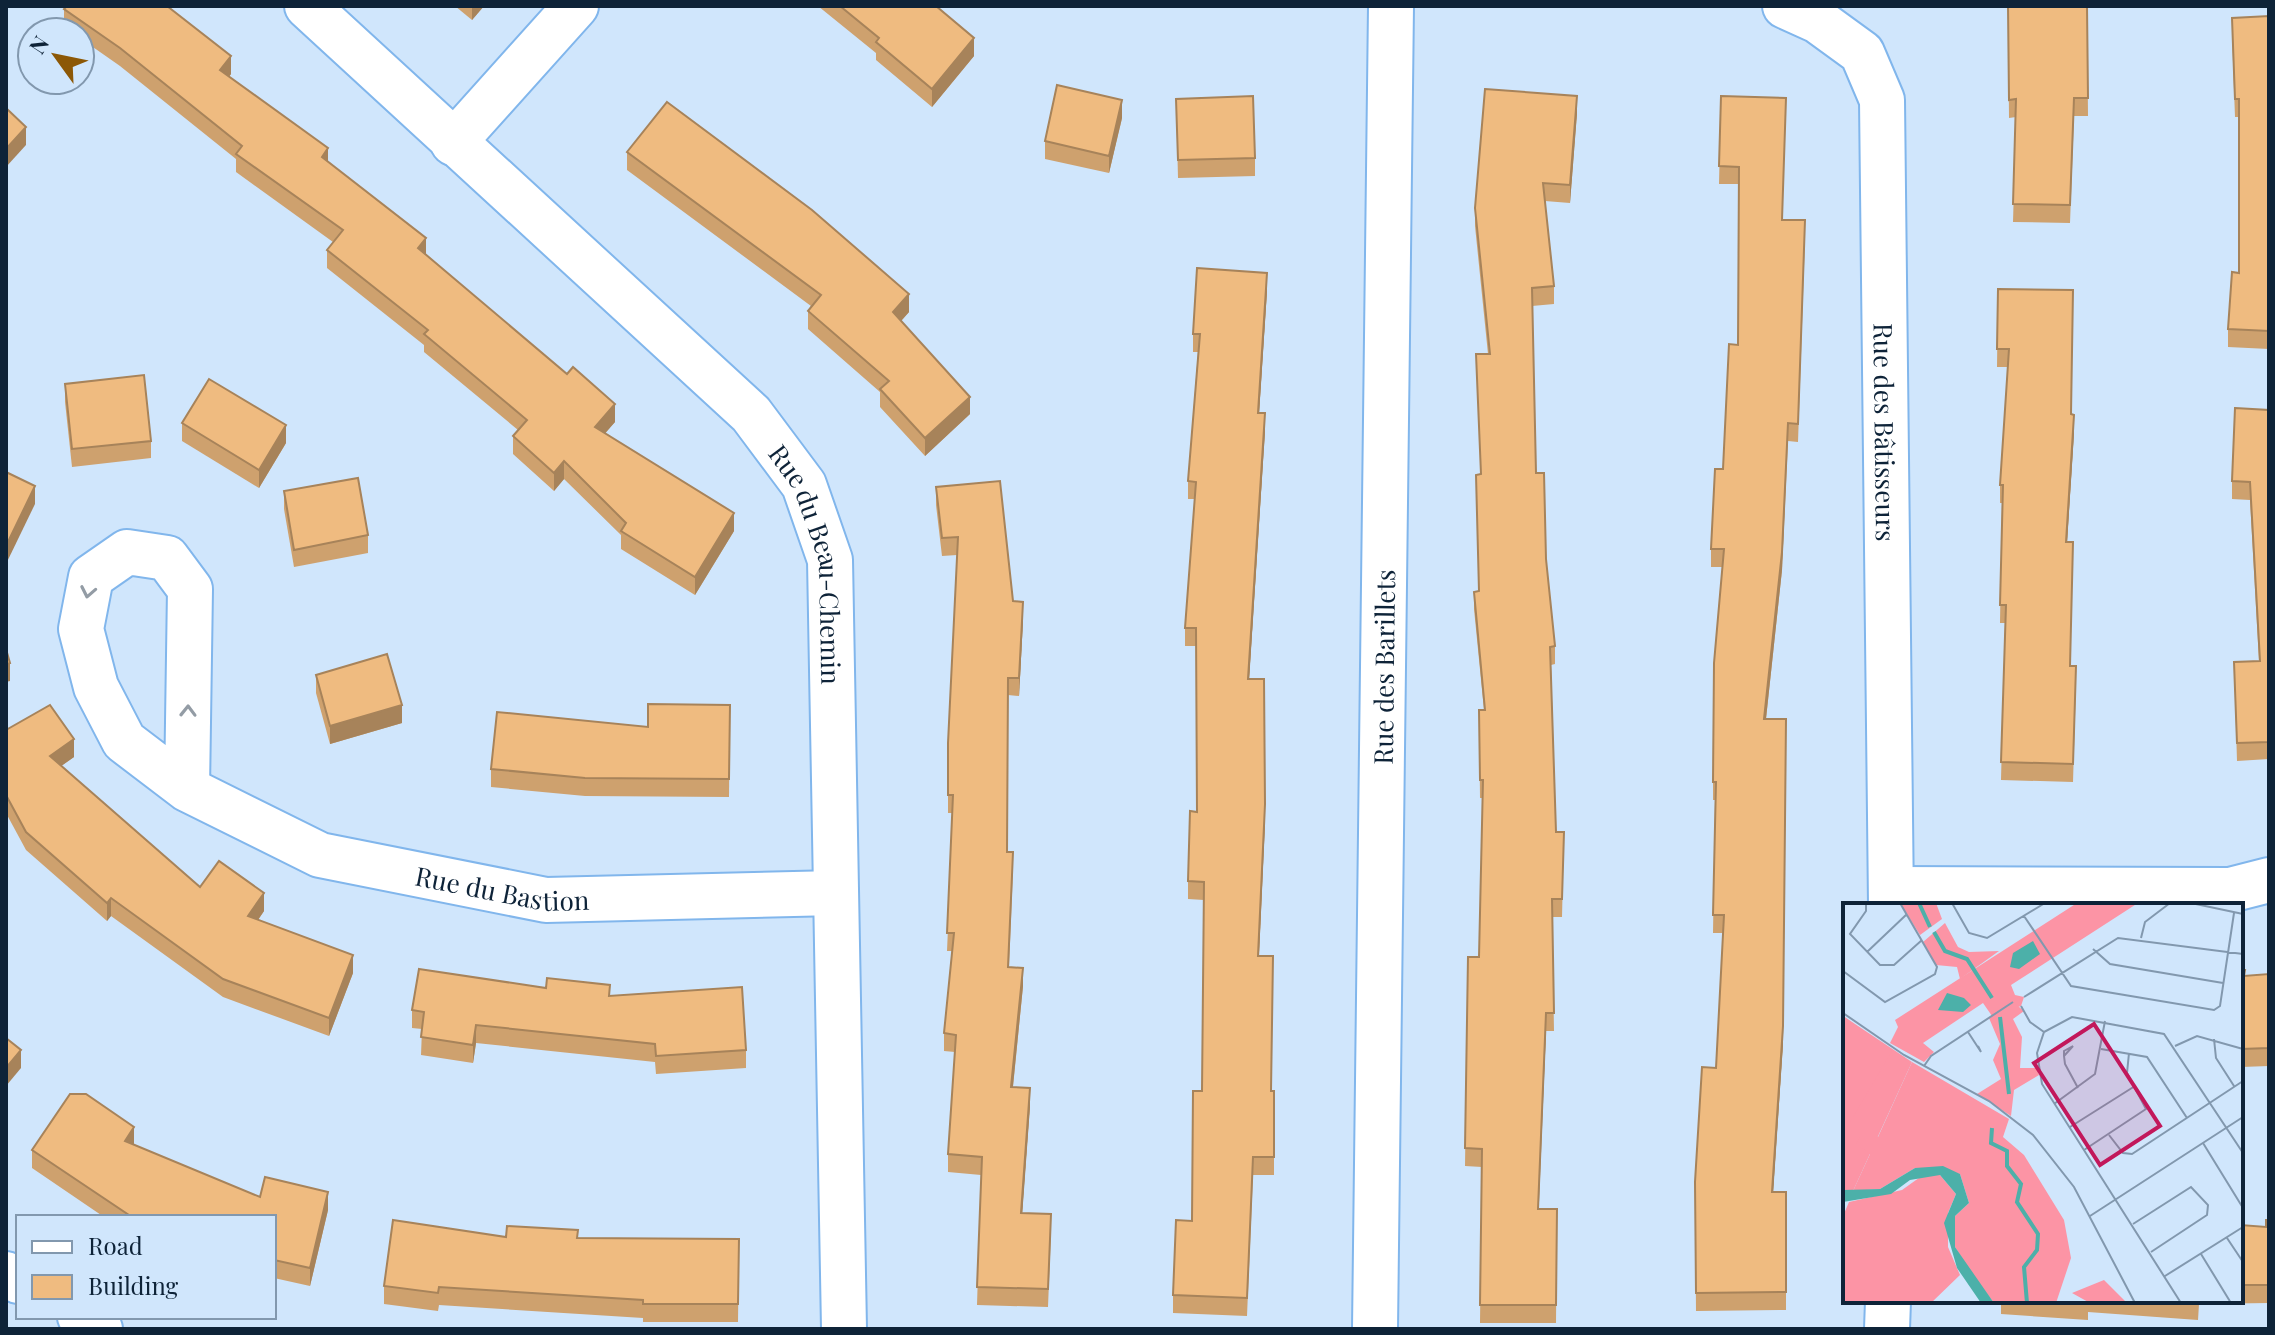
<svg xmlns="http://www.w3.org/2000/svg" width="2275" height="1335" font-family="'Playfair Display',serif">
<rect width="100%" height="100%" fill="#d0e6fc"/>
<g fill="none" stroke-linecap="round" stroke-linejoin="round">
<defs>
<g id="minor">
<path id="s1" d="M307 6 751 414 804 485 830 560 844 1329"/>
<path id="s2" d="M1785 6 1818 21 1862 53 1882 100 1891 905"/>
<path d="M453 143 576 6"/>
<path id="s3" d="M187 789 190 589 167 558 127 552 91 577 81 629 96 687 124 741 187 789 320 855 546 900 836 893"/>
<path d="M1891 889 2230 890 2269 880"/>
<path d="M6 1274 18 1281"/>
<path d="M80 1317 100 1329"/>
<path id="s4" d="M1375 1329 1391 6"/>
<path d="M1887 1329 1888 1301"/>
</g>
</defs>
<use href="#minor" stroke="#81b6ec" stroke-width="48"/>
<use href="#minor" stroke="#fff" stroke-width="44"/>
</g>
<g fill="#cea16e">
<path d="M455 6H484L472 20Z"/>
<path d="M818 6H936L974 56 932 107 876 60V53Z"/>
<path d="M2008 6H2087L2088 116H2074L2070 223 2013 222 2016 117 2009 118Z"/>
<path d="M64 9 231 74 229 77 328 162 426 254 615 422 605 433 734 531 695 595 621 549V535L564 479 554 491 513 454V436L518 430 424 352V345L327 268V250L333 242 236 172V159L120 66 80 38V32H71L64 27Z"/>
<path d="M2269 16V349L2228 347V329L2239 273V117H2235L2232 35Z"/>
<path d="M1721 96 1783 220 1805 238 1798 442 1788 441 1782 570 1766 719 1783 1044 1773 1192H1786V1310L1696 1311 1695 1182 1716 1068 1723 933H1713L1715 800H1713V782L1723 567H1711V549L1723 469 1738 345 1739 184H1719Z"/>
<path d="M1176 99 1255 158V176L1178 178Z"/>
<path d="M1577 113 1570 203 1545 201 1554 286V304L1532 306 1536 473 1555 646V664L1551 665 1556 832H1564L1562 917H1552L1554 1031H1546L1538 1209H1557L1556 1323H1480L1482 1167 1465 1166 1468 957H1479L1483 798H1480L1479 710H1484L1474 609V592L1479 591 1481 474 1476 354H1488L1475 226V208Z"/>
<path d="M1122 118 1109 173 1045 159V141Z"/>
<path d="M627 152 909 312 901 321 970 414 925 456 880 407V392L808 329V311L811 306 627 170Z"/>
<path d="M1998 289 2071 414 2074 433 2067 542 2071 666 2076 684 2073 782 2001 780 2005 623H2000L2002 503H2000V485L2008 367H1997Z"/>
<path d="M1267 291 1259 413 1265 431 1249 679 1265 822 1259 956 1271 1091H1274V1175H1253L1247 1316 1173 1313V1295L1192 1221 1202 1091 1204 900 1188 899V881L1197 812 1196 646H1185V628L1195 499H1188V481L1198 352H1193V334Z"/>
<path d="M65 384 151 441V458L72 467 65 402Z"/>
<path d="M2269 410V759L2237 761 2234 662 2259 661 2250 500 2232 499V481Z"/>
<path d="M182 423 286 443 259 488 182 441Z"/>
<path d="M936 487 1013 601 1023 620 1019 696 1008 695 1007 852 1013 870 1009 967 1023 986 1013 1087 1030 1106 1022 1214 1051 1232 1048 1307 977 1305 981 1175 948 1172V1154L955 1052 944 1051V1033L952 951H947L953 813H948V743L957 555 942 556 936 505Z"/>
<path d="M284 491 368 535V553L294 567 284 509Z"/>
<path d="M316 675 402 723 330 744 316 693Z"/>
<path d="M730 705 729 797 585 796 491 787V769Z"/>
<path d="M6 730 74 757 61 766 200 887 264 911 258 920 353 973 329 1036 223 997 111 916 107 921 26 850 6 813Z"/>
<path d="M2241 970 2245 976 2269 974V1066L2241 1067Z"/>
<path d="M546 988 610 996 746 1050V1068L656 1074 655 1062 476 1043 473 1063 421 1055 422 1029 412 1028V1010Z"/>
<path d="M134 1145 260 1197 328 1210 310 1286 274 1278V1217H104L32 1168V1150Z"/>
<path d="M2269 1220V1303L2199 1304 2198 1320 2088 1312V1320L2001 1314V1301H2241V1225L2266 1227Z"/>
<path d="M506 1237 739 1239 738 1322H643V1318L439 1305 438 1311 384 1304V1286Z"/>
</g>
<g fill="#a7835a">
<path d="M472 6H484L472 20Z"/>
<path d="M974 38V56L932 107V89Z"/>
<path d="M231 56V74L220 88V70Z"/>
<path d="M1577 96V113L1570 203V185Z"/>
<path d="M1122 100V118L1109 173V156Z"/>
<path d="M26 127V145L6 167V149Z"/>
<path d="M328 148V166L322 157Z"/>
<path d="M426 238V256L418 248Z"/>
<path d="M1267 273V291L1258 430V413Z"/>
<path d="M909 294V312L893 330V312Z"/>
<path d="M970 397V414L925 456V438Z"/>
<path d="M615 404V422L595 445V427Z"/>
<path d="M1265 413V431L1248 697V679Z"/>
<path d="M2074 415V433L2066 560V542Z"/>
<path d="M1788 423 1782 570 1764 737V719Z"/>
<path d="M286 425V443L259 488V470Z"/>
<path d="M564 461V479L554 491V473Z"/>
<path d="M35 486V504L6 564V546Z"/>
<path d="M734 513V531L695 595V577Z"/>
<path d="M1023 602V620L1019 696V678Z"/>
<path d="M10 663V681L6 682V664Z"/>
<path d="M402 705V723L330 744V726Z"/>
<path d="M1786 737 1783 1044 1772 1210Z"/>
<path d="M74 739V757L50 774V756Z"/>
<path d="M1265 804V822L1258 974V956Z"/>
<path d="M264 893V911L248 934V916Z"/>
<path d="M111 898V916L107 921V903Z"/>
<path d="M353 955V973L329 1036V1018Z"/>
<path d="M1023 968V986L1011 1105V1087Z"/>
<path d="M1546 1013V1031L1538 1227V1209Z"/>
<path d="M476 1025V1043L473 1063V1045Z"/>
<path d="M21 1050V1068L6 1086V1068Z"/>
<path d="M1030 1088V1106L1021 1231V1213Z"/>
<path d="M134 1127V1145L125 1141Z"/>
<path d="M328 1192V1210L310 1286V1268Z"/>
</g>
<g fill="#efbb80" stroke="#a7835a" stroke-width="2">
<path d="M67 6H167L231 56 220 70 328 148 322 157 426 238 418 248 567 374 573 367 615 404 595 427 734 513 695 577 621 531 626 523 564 461 554 473 513 436 527 420 424 334 428 330 327 250 343 230 236 154 242 146 120 48 64 9Z"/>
<path d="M840 6H936L974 38 932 89 876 42 879 38Z"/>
<path d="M2008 6H2087L2088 98H2074L2070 205 2013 204 2016 99 2009 100Z"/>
<path d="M2269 16V331L2228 329 2232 272 2239 273V99H2235L2232 18Z"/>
<path d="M1057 85 1122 100 1109 156 1045 141Z"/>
<path d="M1485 89 1577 96 1570 185 1543 183 1554 286 1532 288 1536 473H1544L1546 559 1555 646 1550 647 1556 832H1564L1562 899H1552L1554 1013H1546L1538 1209H1557L1556 1305H1480L1482 1149 1465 1148 1468 957H1479L1483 780H1480L1479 710H1485L1474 592 1479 591 1476 475 1481 474 1476 354H1490L1475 208Z"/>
<path d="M1253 96 1255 158 1178 160 1176 99Z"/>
<path d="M1721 96 1786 98 1782 220H1805L1798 424 1788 423 1782 552 1764 719H1786L1783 1026 1772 1192H1786V1292L1696 1293 1695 1182 1702 1067 1716 1068 1724 915H1713L1716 782H1713L1714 663 1724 549H1711L1715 469H1723L1729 344 1738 345 1739 167 1719 166Z"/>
<path d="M667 102 812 210 909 294 893 312 970 397 925 438 880 389 889 381 808 311 821 295 627 152Z"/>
<path d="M6 108 26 127 6 149Z"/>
<path d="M1197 268 1267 273 1258 413H1265L1248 679H1264L1265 804 1258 956H1273L1271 1091H1274V1157H1253L1247 1298 1173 1295 1176 1220 1192 1221 1193 1091H1202L1204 882 1188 881 1190 811 1197 812 1196 628H1185L1196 482 1188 481 1200 334H1193Z"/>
<path d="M1998 289 2073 290 2071 414 2074 415 2066 542H2073L2070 666H2076L2073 764 2001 762 2006 605H2000L2003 485H2000L2009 349H1997Z"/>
<path d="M144 375 151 441 72 449 65 384Z"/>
<path d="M209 379 286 425 259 470 182 423Z"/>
<path d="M2235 408 2269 410V742L2237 743 2234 662 2260 661 2250 482 2232 481Z"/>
<path d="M6 472 35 486 6 546Z"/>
<path d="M358 478 368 535 294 550 284 491Z"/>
<path d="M1000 481 1013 601 1023 602 1019 678H1008L1007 852H1013L1008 967 1023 968 1011 1087 1030 1088 1021 1213 1051 1214 1048 1289 977 1287 982 1157 948 1154 956 1035 944 1033 954 933H947L953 795H948V743L958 537 942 538 936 487Z"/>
<path d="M6 649 10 663 6 664Z"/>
<path d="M387 654 402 705 330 726 316 675Z"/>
<path d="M648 704 730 705 729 779 585 778 491 769 497 712 648 727Z"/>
<path d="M50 705 74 739 50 756 200 887 219 861 264 893 248 916 353 955 329 1018 223 979 111 898 107 903 26 832 6 795V730Z"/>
<path d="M419 969 546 988 547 978 610 985 609 996 742 987 746 1050 656 1056 655 1044 476 1025 473 1045 421 1037 424 1012 412 1010Z"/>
<path d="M2241 970H2245L2244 976 2269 974V1048L2241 1049Z"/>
<path d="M6 1038 21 1050 6 1068Z"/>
<path d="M70 1094H86L134 1127 125 1141 260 1197 265 1177 328 1192 310 1268 274 1260V1217H132L32 1150Z"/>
<path d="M393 1220 506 1237 507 1226 578 1230 577 1238 739 1239 738 1304H643V1300L439 1287 438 1293 384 1286Z"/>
<path d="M2266 1220H2269V1285H2241V1225L2266 1227Z"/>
</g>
<defs><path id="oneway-chevron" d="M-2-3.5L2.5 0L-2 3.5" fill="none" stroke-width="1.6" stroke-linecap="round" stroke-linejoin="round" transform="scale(2)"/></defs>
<g stroke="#939ca5">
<use href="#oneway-chevron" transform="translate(88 592) rotate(101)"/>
<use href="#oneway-chevron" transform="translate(188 711) rotate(-89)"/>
</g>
<g text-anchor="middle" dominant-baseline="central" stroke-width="7" stroke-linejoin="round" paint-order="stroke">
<g font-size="26" fill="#0e2338" stroke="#d0e6fc">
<text stroke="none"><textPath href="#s2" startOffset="474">Rue des Bâtisseurs</textPath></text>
<text stroke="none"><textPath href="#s1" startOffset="770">Rue du Beau-Chemin</textPath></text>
<text stroke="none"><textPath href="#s4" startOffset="662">Rue des Barillets</textPath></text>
<text stroke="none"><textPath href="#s3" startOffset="910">Rue du Bastion</textPath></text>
</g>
</g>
<g transform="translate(1843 903)">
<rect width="400" height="400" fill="#d0e6fc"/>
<path d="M234 0H295L168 82 172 92 181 94 178 103 149 113 140 100 80 140 91 149 81 159 47 140 55 124 52 117ZM0 113 69 159 10 288 0 287ZM261 377 284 400H247L229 390Z" fill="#fc94a5"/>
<path d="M57 0H93L99 16 77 32ZM102 20 115 44 126 49 156 48 117 76 114 64 93 62 80 39ZM170 99 181 108 170 116 179 134 177 165H194L196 172 171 187 168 213 134 191 158 176 150 157 157 141 146 115Z" fill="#fc94a5"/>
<path d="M0 113 49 148 0 231ZM69 159 166 216 160 234 181 252 221 317 228 355 213 400H151L127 368 112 344V313L126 300 117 271 72 265 37 286 10 288 27 251 13 241 17 234H35ZM80 272H97L113 291 105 310V344L117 372 88 400H0V313L6 299 59 287Z" fill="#fc94a5"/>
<path d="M190 38 197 51 176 66 167 64 170 50ZM104 90 121 95 128 102 120 109 95 107ZM100 263 117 271 126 300 112 313V344L151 400H138L114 365 101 320 113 291 97 272 67 277 48 291 0 299V287L37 286 72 265Z" fill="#4cb0a9"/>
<path fill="none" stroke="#4cb0a9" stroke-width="4" d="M76 0 87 24M91 29 102 48 124 56 149 95M157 114 166 191M149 225 148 240 164 248V263L178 281 174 299 195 331 194 347 181 364 184 400"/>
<path fill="none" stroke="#8298ae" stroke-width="2" d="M23 0V8L7 31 37 62H51L79 37M109 0 126 30 144 35 202 0M348 0 400 11M181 13 228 83 371 107 377 103 391 10M298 35 302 19 327 0M250 46 267 61 380 80M24 49 64 11M0 68 42 99 92 71 94 64 57 0M181 94 275 35 400 51M178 103 187 119 201 129M0 110 61 152 146 198 190 232 231 284 292 400M125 129 138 149 135 143M371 136 373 155 391 183M332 143 354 133 400 146M258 146 304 154 344 215M221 153 230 143 221 148V153L222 161 235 185M81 163 88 153 170 99M211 201 252 171 262 118M227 224 292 183M266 232 280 250 289 251 400 178M360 240 400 305M241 247 303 206 284 170 286 150M247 313 400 214M290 321 348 284 365 302 364 312 308 349M384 335 400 359M358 351 388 400M322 373 400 324M338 400 199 181 194 150 201 129 229 114 321 131 400 250"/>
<path fill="#c2185b" fill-opacity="0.15" stroke="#c2185b" stroke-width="4" d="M251 121 317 223 257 262 191 160Z"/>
<rect width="400" height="400" fill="none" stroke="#0e2338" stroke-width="4"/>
</g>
<rect width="2275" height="1335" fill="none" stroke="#0e2338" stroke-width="16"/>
<rect x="16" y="1215" width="260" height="104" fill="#d0e6fc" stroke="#8298ae" stroke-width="2"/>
<rect x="32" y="1241" width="40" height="12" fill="#ffffff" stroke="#8298ae" stroke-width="2"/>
<text x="88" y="1255" font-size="24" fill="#0e2338">Road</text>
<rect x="32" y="1275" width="40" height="24" fill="#efbb80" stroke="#8298ae" stroke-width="2"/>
<text x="88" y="1295" font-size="24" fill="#0e2338">Building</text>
<g transform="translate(56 56) rotate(303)"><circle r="38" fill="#d0e6fc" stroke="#8298ae" stroke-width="2"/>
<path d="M0-6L14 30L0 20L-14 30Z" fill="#8c5806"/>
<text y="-12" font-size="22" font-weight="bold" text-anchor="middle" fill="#0e2338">N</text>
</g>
</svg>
